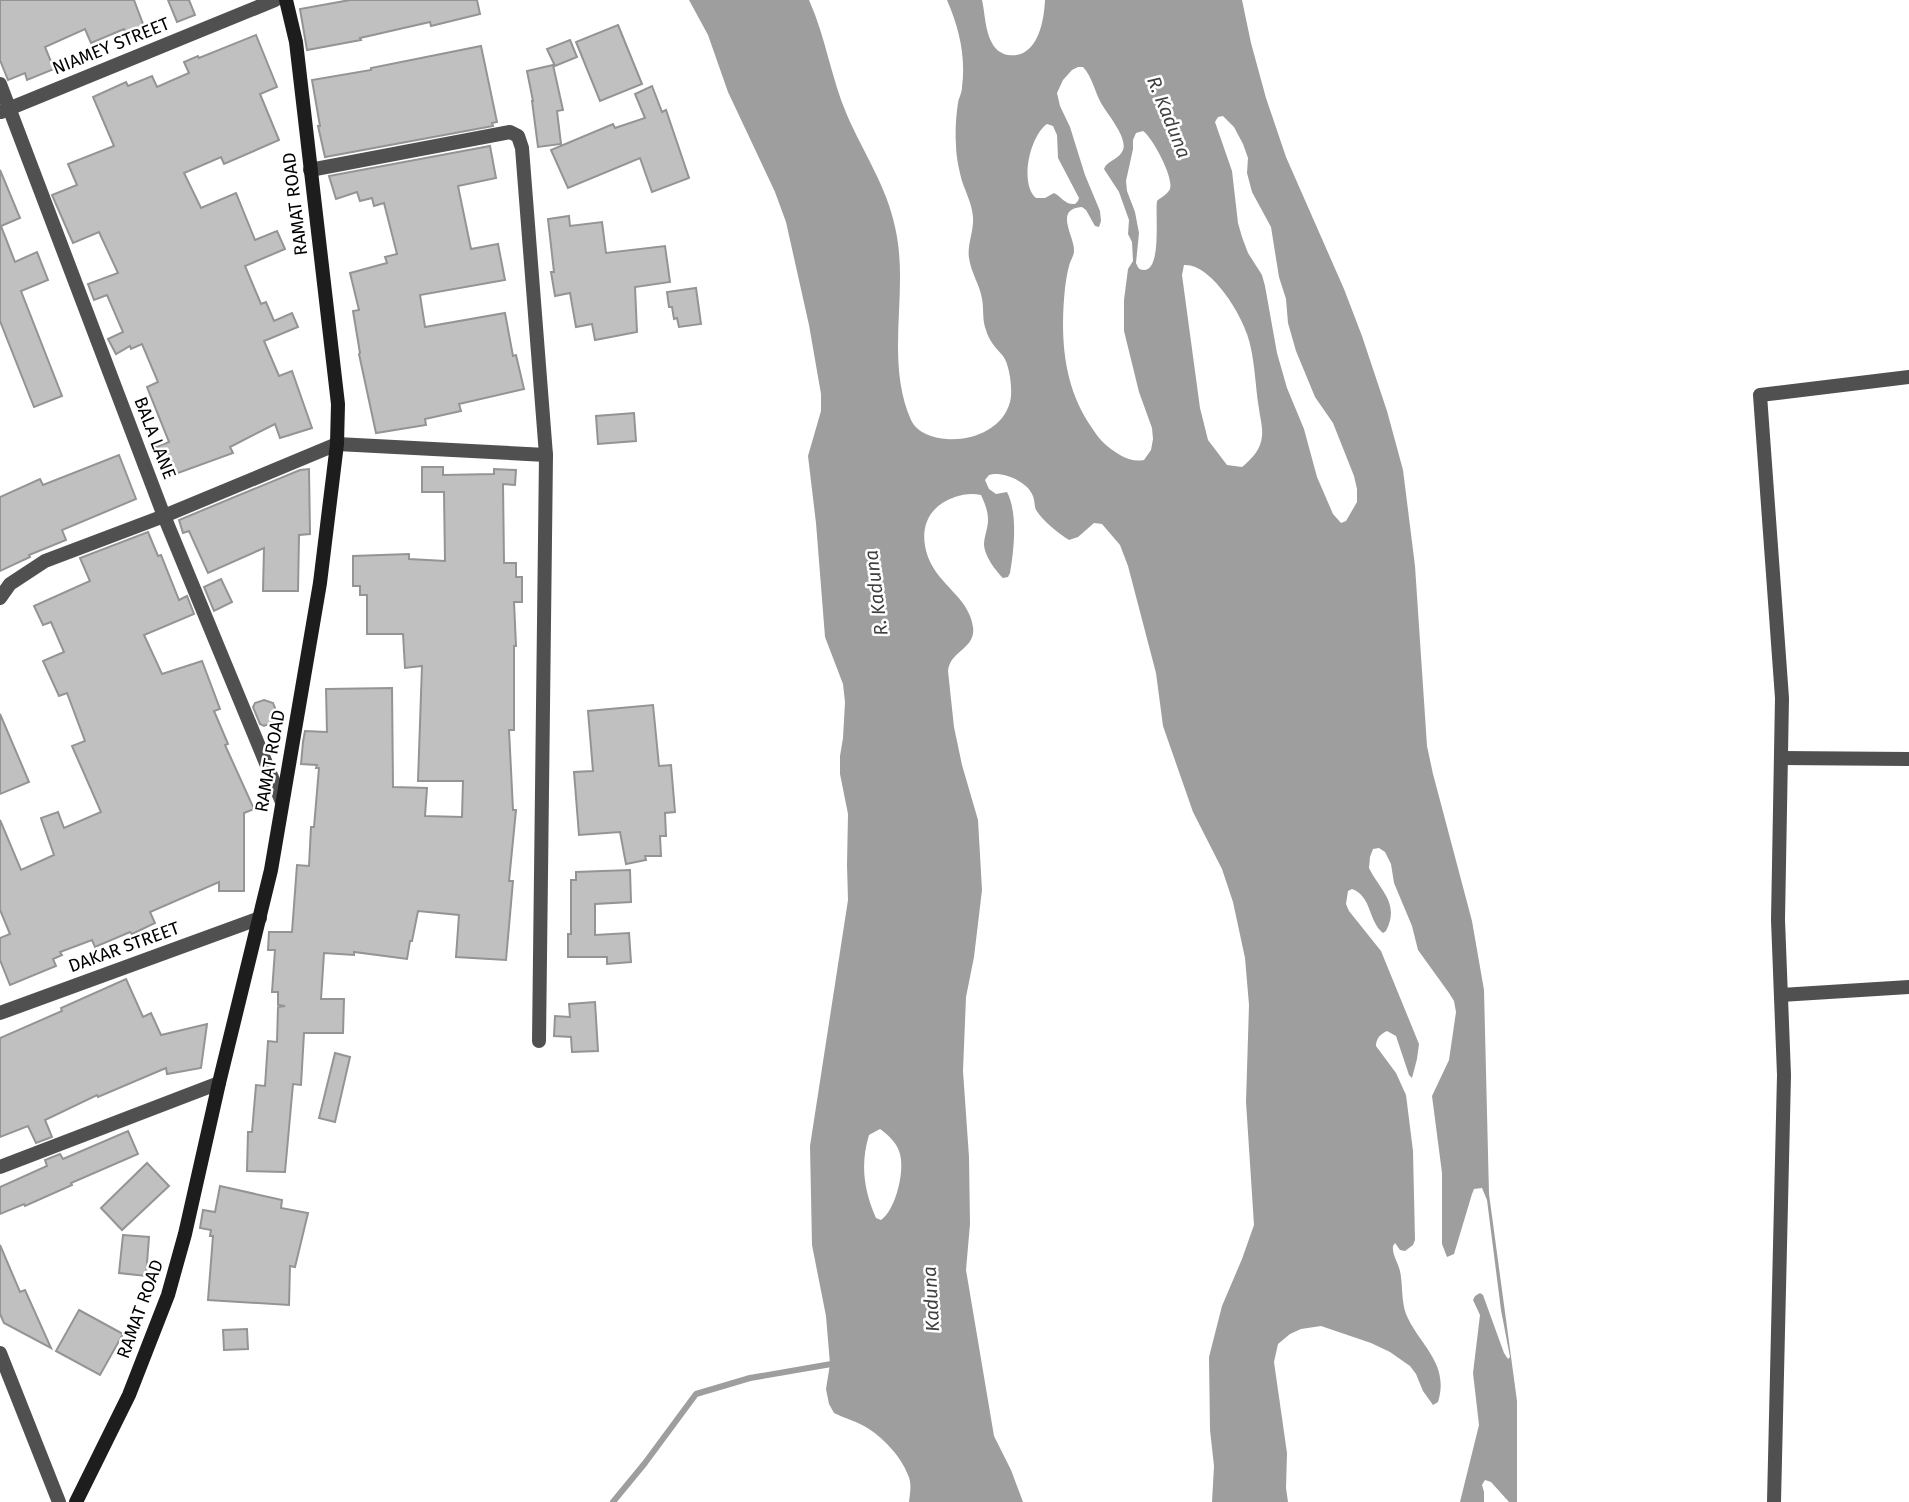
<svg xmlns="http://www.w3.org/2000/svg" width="1909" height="1502" font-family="'Fira Sans',sans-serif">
<rect width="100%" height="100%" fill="#fff"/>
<path fill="#9e9e9e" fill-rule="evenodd" d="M689 0H809C826 38 831 78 847 115 863 152 887 187 895 227 910 291 884 358 911 420 917 433 933 438 947 439 972 441 1003 429 1010 402 1013 392 1010 365 1003 356 996 348 989 341 986 330 982 320 984 309 982 299 980 285 971 273 969 258 967 245 974 231 973 217 972 204 966 193 962 181 959 170 956 156 956 145 955 131 956 116 958 103 959 97 962 93 962 87 966 56 959 28 947 0H982C985 13 985 31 992 43 995 49 1001 54 1008 55 1037 59 1044 23 1045 0H1242L1251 43 1266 98 1286 157 1344 289 1362 336 1387 411 1403 470 1415 566 1427 746 1433 774 1472 921 1484 990 1489 1194 1517 1401V1502H1509L1491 1482 1485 1480 1482 1485 1484 1492V1502H1460L1479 1425 1473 1373 1480 1315 1473 1300 1475 1296 1480 1293 1483 1295 1504 1353 1508 1359 1510 1357 1501 1310 1487 1200 1482 1188 1474 1189 1472 1194 1454 1254 1447 1257 1442 1244V1173L1432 1096 1449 1060 1456 1012 1454 1001 1449 993 1418 950 1412 926 1394 883 1391 864 1385 852 1379 848 1373 849 1370 857 1369 868C1381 892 1400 903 1386 931L1383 933C1368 921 1372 896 1352 889L1348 891 1346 904 1349 911 1381 951 1419 1044 1417 1059 1412 1078 1409 1075 1396 1036 1387 1031C1380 1034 1376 1039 1376 1046L1396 1073 1406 1095 1413 1151 1415 1240 1413 1245 1405 1251 1400 1250 1395 1243 1393 1246C1392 1255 1398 1262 1400 1271 1403 1285 1401 1300 1406 1314 1419 1345 1450 1363 1438 1402L1433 1405 1423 1391 1416 1374 1410 1366 1390 1352 1371 1343 1321 1326 1301 1329 1290 1334 1278 1344 1274 1362 1287 1453 1286 1488 1288 1502H1212L1214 1466 1210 1430 1209 1357 1222 1306 1242 1259 1254 1225 1246 1102 1249 1005 1245 958 1233 902 1222 869 1193 812 1163 726 1156 673 1128 566 1120 545 1102 524 1094 523 1078 537 1069 540C1057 532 1044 522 1036 510 1034 505 1035 499 1032 494 1026 481 1002 471 989 475L985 480 989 489 996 494 1007 492C1018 513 1014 550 1010 573L1008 577 1003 578C995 570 984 555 984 544 984 539 986 533 987 528 990 516 986 506 981 495 972 493 964 494 955 497 928 506 918 529 928 557 939 586 969 597 973 627 976 649 950 650 948 671L954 727 962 765 978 820 982 890 974 957 966 997 963 1071 969 1157 970 1224 966 1270 994 1436 1011 1470 1023 1502H909C910 1493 912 1483 908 1475 901 1456 882 1436 864 1426 855 1421 844 1418 834 1413L829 1404 826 1389 830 1364 826 1316 812 1245 810 1146 848 900 847 865 848 814 840 774V756L843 738 845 702 843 684 825 637 816 523 808 456 821 411V394L809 325 786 222 775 192 728 92 708 35ZM1078 67H1083C1092 77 1094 89 1100 101 1106 113 1128 137 1123 150 1119 160 1107 160 1104 169L1119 192 1129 220 1128 234 1132 242 1133 261 1128 269 1124 300V331L1139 392 1152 428 1153 439 1151 450 1144 460C1130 463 1117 454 1106 445 1100 440 1096 434 1092 428 1063 387 1060 337 1065 288 1066 281 1067 273 1069 266 1070 261 1074 256 1074 251 1075 237 1053 209 1082 207L1086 210 1095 226 1099 227 1101 221 1100 211 1085 175 1070 127 1060 106 1057 93 1063 80 1072 70ZM1223 116 1234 127 1243 144 1248 158 1247 173 1252 192 1271 227 1279 277 1286 299 1288 323 1296 351 1315 397 1333 423 1354 476 1357 489V502L1346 521 1341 523 1333 514 1317 477 1304 429 1287 388 1277 353 1265 286 1262 275 1248 253 1242 237 1238 223 1232 171 1215 122 1218 117ZM1047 124 1053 126 1057 135 1058 158 1079 198 1078 201 1075 204C1065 205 1062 197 1054 193L1045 198H1036C1019 183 1030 136 1047 124ZM1143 131C1152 137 1174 177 1170 189 1168 194 1160 198 1157 201 1155 214 1162 270 1144 270 1138 270 1138 267 1136 263L1139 233 1135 212 1127 191 1126 181 1133 149V140L1136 133ZM1184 265C1210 263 1240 312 1247 334 1255 357 1255 385 1259 409 1260 417 1263 428 1262 436 1261 449 1252 459 1242 467L1227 465 1208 440 1200 408 1182 275ZM880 1129C887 1134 896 1142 899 1151 906 1168 896 1210 881 1220L876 1218C864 1190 860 1165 869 1135Z"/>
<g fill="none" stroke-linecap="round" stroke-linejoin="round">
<path stroke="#9e9e9e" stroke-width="6" d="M613 1502 645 1463 696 1394 750 1378 837 1363"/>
</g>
<g fill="#c0c0c0" stroke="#949494" stroke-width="2">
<path d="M0 0H134L146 32 128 39 124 29 91 43 85 29 45 47 54 69 27 80 25 73 8 80 0 60Z"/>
<path d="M168 0H189L195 15 177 22Z"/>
<path d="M350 0H477L480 14 431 26 430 22 360 38 361 40 307 50 300 9Z"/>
<path d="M618 25 642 84 600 101 576 42Z"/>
<path d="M256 35 277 87 260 94 279 140 224 164 221 157 184 173 201 208 236 193 255 240 277 231 285 249 245 266 261 304 266 302 274 321 292 313 298 327 264 341 279 376 292 371 312 428 280 438 275 424 230 447 233 453 167 477 156 447 169 442 147 387 158 382 142 344 131 349 130 346 116 354 108 339 123 332 107 295 94 300 88 284 118 273 99 232 73 243 52 195 77 185 68 164 114 146 93 97 126 82 128 86 152 76 157 87 189 73 184 62 198 56 199 58Z"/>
<path d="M570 40 577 57 555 66 547 49Z"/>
<path d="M481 46 497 122 492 123 493 126 325 157 318 126H320L312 80 371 70V68Z"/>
<path d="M553 65 563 110 557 111 561 144 538 147 532 101H533L527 71Z"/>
<path d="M652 86 662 112 666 110 689 178 652 192 640 158 568 188 551 150 613 124 615 128 645 118 635 94Z"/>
<path d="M490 146 496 178 458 186 471 249 498 244 505 280 420 295 425 327 505 313 513 356 516 355 524 389 459 404 461 411 425 419 426 425 376 433 359 354 360 353 353 311 359 310 350 273 387 263 385 257 397 254 384 203 374 206 372 198 360 201 357 192 336 199 329 176Z"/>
<path d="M0 170 20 218 1 226 15 262 37 252 48 280 21 291 62 396 34 407 0 321Z"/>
<path d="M569 216 570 226 602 222 606 253 665 246 670 282 635 287 637 332 595 340 592 324 576 327 570 293 555 296 551 272H554L548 219Z"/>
<path d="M696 288 701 324 679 327 677 318 674 319 672 307H669L667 292Z"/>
<path d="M634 413 636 441 598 444 596 416Z"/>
<path d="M119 455 136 499 62 530 66 540 29 555 30 557 0 571V497L40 479 43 485Z"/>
<path d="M422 467H443V475L494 474V469L516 470 515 485 503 484 504 563H516V577H522V602H514L516 646H514V730H509L513 810H516L509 881H513L506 960 456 957 459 915 418 911 412 941H410L407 959 354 952V955L324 953 321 999H344L343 1033H304L301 1085 293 1084 285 1172 247 1171 248 1132H252L256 1085 265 1086 268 1041 277 1042 278 1007 285 1006 278 1005V992H272L275 950H268L269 932H292L297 865 309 866 311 827H314L319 768H316L317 765 301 764 303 742 305 731 327 732 326 689 392 688 393 787 427 788 425 816 462 817 463 781H418L422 666 405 668 403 634H367V595H360V586H353V556L409 554V559L445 561 444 492H422Z"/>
<path d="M309 469 310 534 299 535 298 591H263L264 548 208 573 189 531 183 533 179 520 300 470Z"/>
<path d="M148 532 158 556 161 555 179 600 187 596 194 614 144 635 162 674 202 661 220 709 214 711 228 744 225 745 254 809 244 813V891H219V882L150 912 155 923 132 934 130 932 95 947 92 940 60 952 62 955 53 959 56 966 10 985 0 960V938L10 934 0 910V820L21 870 54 855 41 818 58 812 64 828 101 812 72 746 85 741 67 693 59 696 43 661 64 652 51 622 43 625 34 606 90 581 80 558Z"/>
<path d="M221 579 232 602 214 611 204 587Z"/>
<path d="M264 700 273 703 277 713 273 722 264 726 260 724 253 707 255 703Z"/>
<path d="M653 705 659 766 671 765 675 812 665 813 666 836H660L661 856H645L646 860 626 864 620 832 579 835 574 772 593 771 588 711Z"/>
<path d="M0 714 29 782 0 794Z"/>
<path d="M630 870 631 902 595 904V935L629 933 631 962 607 964V957H568V934H571V880H576V872Z"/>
<path d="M126 979 143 1017 151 1013 161 1035 207 1024 201 1068 167 1074 166 1068 98 1097 97 1095 45 1120 52 1137 36 1143 28 1126 0 1137V1038L62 1011 61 1008Z"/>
<path d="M595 1002 598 1051 572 1052 571 1037 554 1036 555 1016 570 1017 569 1004Z"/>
<path d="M335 1053 350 1057 335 1122 319 1118Z"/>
<path d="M128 1131 138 1154 71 1183 72 1185 25 1206 24 1204 0 1214V1187L47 1166 45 1160 60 1154 63 1159Z"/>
<path d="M147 1163 169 1186 122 1230 101 1208Z"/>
<path d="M220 1186 282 1200 281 1208 308 1213 295 1267 290 1266 289 1305 208 1300 213 1236H210L211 1230 200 1228 203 1210 215 1212Z"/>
<path d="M123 1235 149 1237 146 1276 119 1273Z"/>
<path d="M0 1245 20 1292 25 1290 51 1348 4 1323 0 1314Z"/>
<path d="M79 1310 123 1334 100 1375 56 1351Z"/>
<path d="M247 1329 248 1349 224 1350 223 1330Z"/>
</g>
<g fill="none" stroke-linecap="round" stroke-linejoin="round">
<g stroke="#505050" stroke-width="14">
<path d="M0 84 164 516 282 802"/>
<path d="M1 112 275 0"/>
<path d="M310 170 510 132 518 136 522 148 546 455 539 1041"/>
<path d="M0 598 10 584 45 561 164 516 337 444 546 455"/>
<path d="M1781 758 1909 759"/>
<path d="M1781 995 1909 987"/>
<path d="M0 1013 260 918"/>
<path d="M0 1167 219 1083"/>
<path d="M0 1353 59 1502"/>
<path d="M1774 1502 1784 1075 1778 920 1782 698 1760 395 1909 377"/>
</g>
<path stroke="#1d1d1d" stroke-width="14" d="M76 1502 129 1395 168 1295 185 1234 219 1083 271 870 320 583 337 444 338 404 296 42 286 0"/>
</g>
<g text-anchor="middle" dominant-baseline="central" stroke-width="5" stroke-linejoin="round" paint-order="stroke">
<g font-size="18" fill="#000" stroke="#fff">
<text transform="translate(111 46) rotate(-22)">NIAMEY STREET</text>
<text transform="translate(295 204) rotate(-97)">RAMAT ROAD</text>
<text transform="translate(155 438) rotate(69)">BALA LANE</text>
<text transform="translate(270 761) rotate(-80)">RAMAT ROAD</text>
<text transform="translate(124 947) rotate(-20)">DAKAR STREET</text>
<text transform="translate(140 1309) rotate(-70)">RAMAT ROAD</text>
</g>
<g font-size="19" font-style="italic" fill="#3f3f3f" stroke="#fff">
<text transform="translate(1169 117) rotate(68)">R. Kaduna</text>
<text transform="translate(876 593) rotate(-97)">R. Kaduna</text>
<text transform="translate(931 1299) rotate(-93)">Kaduna</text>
</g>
</g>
</svg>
